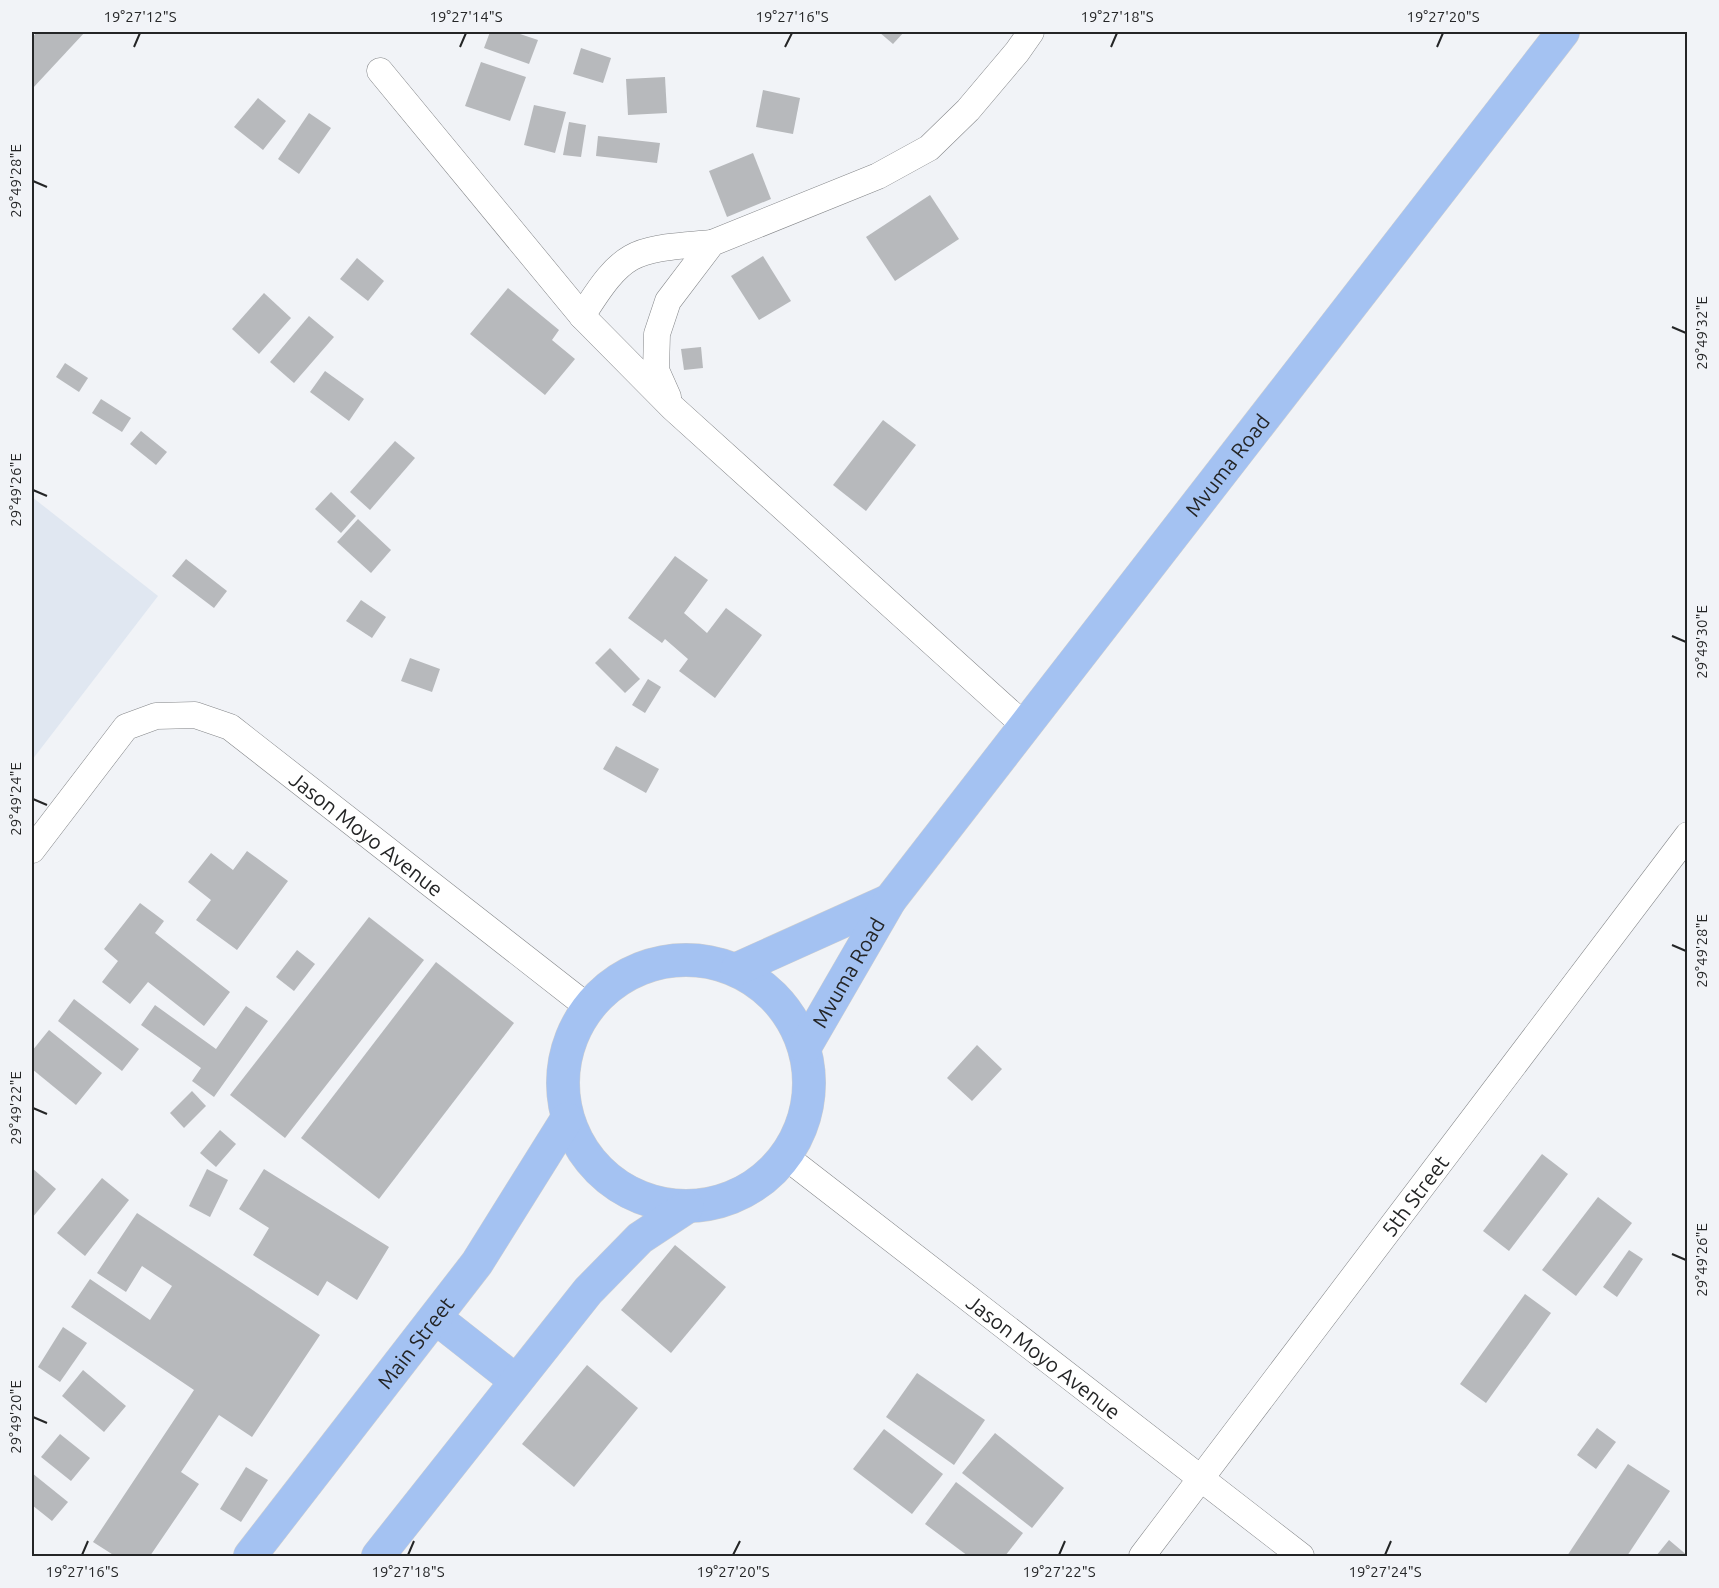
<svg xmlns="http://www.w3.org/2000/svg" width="1719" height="1588" font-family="Ubuntu,sans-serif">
<rect width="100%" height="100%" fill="#f1f3f7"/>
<path fill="#e0e7f1" d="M32 497 158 596 32 760Z"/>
<g fill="#b7b9bc">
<path d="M37 32H85L32 89V38Z"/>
<path d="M490 32H514L538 40 529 64 484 48Z"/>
<path d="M879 32H904L893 44Z"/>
<path d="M581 48 611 58 603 83 573 74Z"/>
<path d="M481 62 526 77 510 121 465 106Z"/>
<path d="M665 77 667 113 628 115 626 79Z"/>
<path d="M763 90 800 98 793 134 756 127Z"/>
<path d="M258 98 286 121 263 150 234 127Z"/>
<path d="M534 105 566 112 555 153 524 145Z"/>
<path d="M309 113 331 128 299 174 278 159Z"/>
<path d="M569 122 586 125 581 157 563 155Z"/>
<path d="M598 136 660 143 657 163 596 156Z"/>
<path d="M753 153 771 199 727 217 709 171Z"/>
<path d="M930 195 959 239 895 281 866 237Z"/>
<path d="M763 256 791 301 759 320 731 276Z"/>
<path d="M357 258 384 281 368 301 340 279Z"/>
<path d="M508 288 559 330 552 340 575 359 545 395 470 334Z"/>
<path d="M264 293 291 318 259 354 232 329Z"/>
<path d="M309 316 334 337 294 383 270 362Z"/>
<path d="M701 347 703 368 684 370 681 349Z"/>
<path d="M65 363 88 378 79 392 56 377Z"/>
<path d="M325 371 364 399 349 421 310 392Z"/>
<path d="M101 399 131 418 122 432 92 413Z"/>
<path d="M883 420 916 445 866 511 833 485Z"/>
<path d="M141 431 167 452 156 465 130 444Z"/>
<path d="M395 441 415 458 370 510 350 492Z"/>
<path d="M331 492 356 516 341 533 315 509Z"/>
<path d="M358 519 391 550 371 573 337 542Z"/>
<path d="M675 556 708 580 684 613 707 633 726 608 762 635 715 698 679 671 688 659 665 639 662 643 628 618Z"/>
<path d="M186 559 227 591 214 608 172 576Z"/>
<path d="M361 600 386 617 372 638 346 621Z"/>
<path d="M610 648 640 679 625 693 595 663Z"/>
<path d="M410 658 440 669 432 692 401 681Z"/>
<path d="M648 679 661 687 645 713 632 705Z"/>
<path d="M616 746 659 769 646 793 603 769Z"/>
<path d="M247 851 288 881 237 950 196 920 211 900 188 882 211 853 233 870Z"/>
<path d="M140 903 164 921 155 933 230 992 204 1026 148 982 130 1004 102 982 118 961 104 949Z"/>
<path d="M369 917 424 960 285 1138 230 1095Z"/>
<path d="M297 950 315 964 294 991 276 977Z"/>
<path d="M436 962 514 1023 379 1199 301 1138Z"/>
<path d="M74 999 139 1049 122 1071 58 1021Z"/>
<path d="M155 1005 216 1049 246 1006 268 1021 214 1097 192 1081 201 1068 141 1025Z"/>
<path d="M49 1030 102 1073 76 1105 32 1069V1051Z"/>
<path d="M977 1045 1002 1069 972 1101 947 1078Z"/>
<path d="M192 1091 206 1106 184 1128 170 1113Z"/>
<path d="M220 1130 236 1144 216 1167 200 1153Z"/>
<path d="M1542 1154 1568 1174 1509 1251 1483 1231Z"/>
<path d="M32 1168 56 1189 32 1218Z"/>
<path d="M207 1169 228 1180 210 1217 189 1206Z"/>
<path d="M264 1169 389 1247 357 1300 327 1281 318 1296 253 1255 269 1228 239 1209Z"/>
<path d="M102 1178 129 1200 85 1256 57 1233Z"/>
<path d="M1598 1197 1632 1223 1576 1296 1542 1270Z"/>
<path d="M137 1213 320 1335 252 1437 219 1415 181 1472 199 1484 150 1556H115L93 1542 194 1390 71 1307 90 1279 150 1320 172 1286 142 1266 126 1292 97 1273Z"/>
<path d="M675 1245 726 1287 671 1353 621 1310Z"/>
<path d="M1629 1250 1643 1259 1617 1297 1603 1287Z"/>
<path d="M1525 1294 1551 1313 1486 1403 1460 1384Z"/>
<path d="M63 1327 87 1343 60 1382 38 1367Z"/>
<path d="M587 1365 638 1408 574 1487 522 1444Z"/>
<path d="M83 1370 126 1406 104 1432 62 1396Z"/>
<path d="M917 1373 985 1420 954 1465 886 1417Z"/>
<path d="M1597 1428 1616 1442 1596 1469 1577 1455Z"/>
<path d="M884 1429 943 1474 912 1514 853 1469Z"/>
<path d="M995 1433 1064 1488 1032 1528 962 1473Z"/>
<path d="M60 1434 90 1458 71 1481 41 1457Z"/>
<path d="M1628 1464 1670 1491 1627 1556H1567Z"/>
<path d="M246 1467 268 1480 241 1522 220 1509Z"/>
<path d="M32 1473 68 1502 52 1521 32 1505Z"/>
<path d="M956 1482 1023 1533 1005 1556H968L925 1524Z"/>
<path d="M1669 1540 1688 1556H1656Z"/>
</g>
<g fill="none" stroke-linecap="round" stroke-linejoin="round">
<defs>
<g id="minor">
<path d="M380 71 582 316 673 408 1025 726"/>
<path d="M582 316C625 247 634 250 712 243"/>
<path d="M668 397 656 370 657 334 668 301 712 243 878 176 929 148 968 110 1017 52 1031 32"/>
<path id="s1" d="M32 850 126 727 156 716 195 715 230 727 588 1007"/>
<path id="s2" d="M786 1157 1301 1556"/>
<path id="s3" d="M1142 1556 1688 835"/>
</g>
<g id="trunk">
<circle cx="686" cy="1083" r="123"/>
<path d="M737 969 890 900"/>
<path id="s4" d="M805 1047 890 900 1563 32"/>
<path d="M436 1318 516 1381"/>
<path id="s5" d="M250 1556 477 1263 567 1119"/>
<path d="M378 1556 588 1291 640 1238 687 1207"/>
</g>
</defs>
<use href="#minor" stroke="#848689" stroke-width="27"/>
<use href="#trunk" stroke="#cfcfcf" stroke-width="34"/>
<use href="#minor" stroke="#fff" stroke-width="26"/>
<use href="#trunk" stroke="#a4c2f2" stroke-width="33"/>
</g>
<path fill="none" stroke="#242526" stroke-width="2" d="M134 47 140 33M460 47 466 33M785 47 792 33M1111 47 1117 33M1437 47 1443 33M33 181 47 187M1672 327 1686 333M33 490 47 496M1672 636 1686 642M33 799 47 805M1672 945 1686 951M33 1108 47 1114M1672 1254 1686 1260M33 1417 47 1423M82 1555 88 1541M408 1555 414 1541M733 1555 740 1541M1059 1555 1065 1541M1385 1555 1391 1541"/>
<g text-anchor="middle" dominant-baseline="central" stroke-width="4.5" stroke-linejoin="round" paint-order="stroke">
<g font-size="21" fill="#242526" stroke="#f1f3f7">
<text stroke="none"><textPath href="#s4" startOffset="720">Mvuma Road</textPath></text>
<text stroke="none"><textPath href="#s1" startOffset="436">Jason Moyo Avenue</textPath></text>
<text stroke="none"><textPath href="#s4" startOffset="86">Mvuma Road</textPath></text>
<text stroke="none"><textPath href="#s3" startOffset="452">5th Street</textPath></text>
<text stroke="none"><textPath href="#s5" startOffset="270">Main Street</textPath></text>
<text stroke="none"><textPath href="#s2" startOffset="326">Jason Moyo Avenue</textPath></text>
</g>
</g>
<rect width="1719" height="1588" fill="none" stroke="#f1f3f7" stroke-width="66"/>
<rect x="33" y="33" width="1653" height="1522" fill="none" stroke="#242526" stroke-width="2"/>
<g font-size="15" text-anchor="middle" fill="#242526">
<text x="140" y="22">19°27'12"S</text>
<text x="466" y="22">19°27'14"S</text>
<text x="792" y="22">19°27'16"S</text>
<text x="1117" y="22">19°27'18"S</text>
<text x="1443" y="22">19°27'20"S</text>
<text transform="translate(16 181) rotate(-90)" y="5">29°49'28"E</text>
<text transform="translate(1702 333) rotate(-90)" y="5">29°49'32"E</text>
<text transform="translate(16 490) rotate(-90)" y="5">29°49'26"E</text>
<text transform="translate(1702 642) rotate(-90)" y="5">29°49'30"E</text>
<text transform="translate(16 799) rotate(-90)" y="5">29°49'24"E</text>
<text transform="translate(1702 951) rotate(-90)" y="5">29°49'28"E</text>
<text transform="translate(16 1108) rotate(-90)" y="5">29°49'22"E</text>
<text transform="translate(1702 1260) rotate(-90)" y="5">29°49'26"E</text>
<text transform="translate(16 1417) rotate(-90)" y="5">29°49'20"E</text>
<text x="82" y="1577">19°27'16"S</text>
<text x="408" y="1577">19°27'18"S</text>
<text x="733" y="1577">19°27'20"S</text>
<text x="1059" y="1577">19°27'22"S</text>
<text x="1385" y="1577">19°27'24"S</text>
</g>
</svg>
